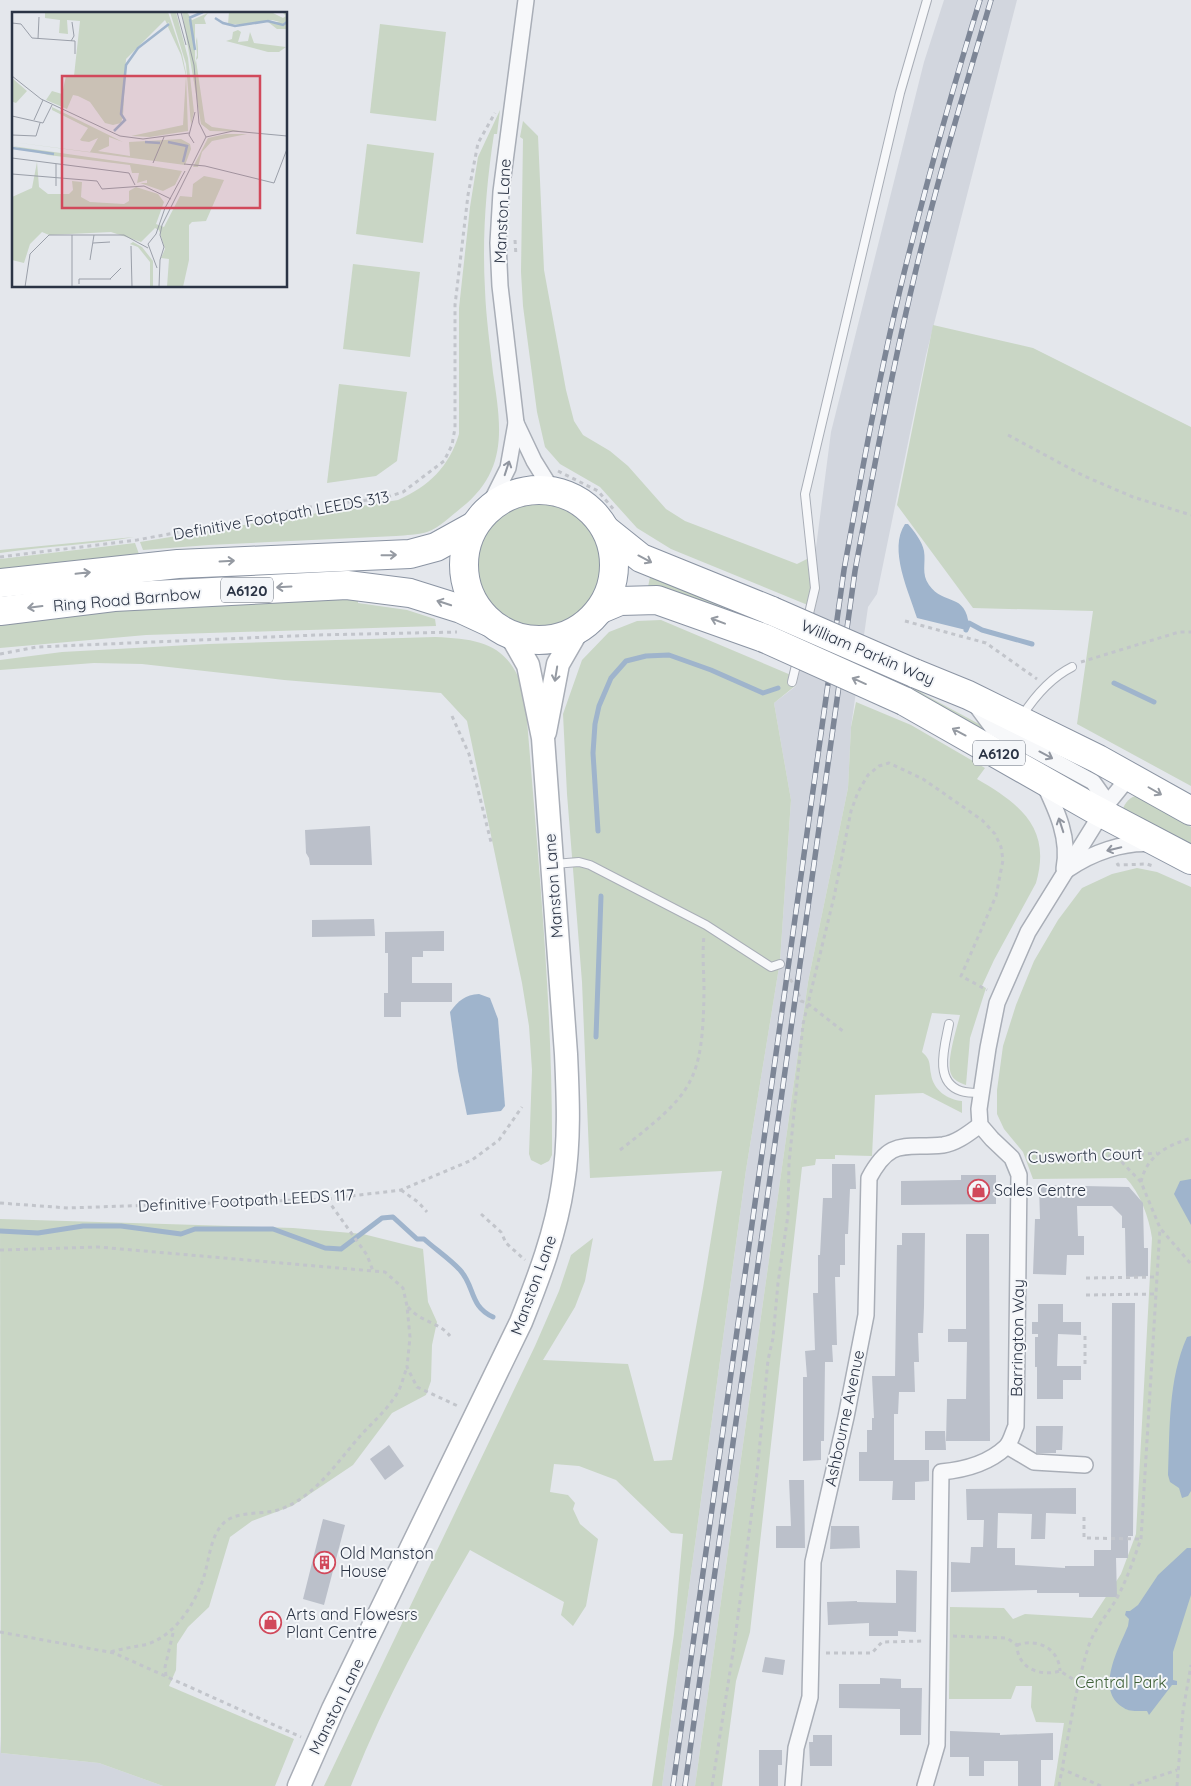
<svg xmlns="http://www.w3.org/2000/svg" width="1191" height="1786" font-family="Quicksand,sans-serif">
<rect width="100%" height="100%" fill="#e4e7ec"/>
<g fill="#d2d6de">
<path d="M944 0H1017L926 355 877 594 868 607 851 727 848 788 808 982 695 1786H662L746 1170 780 961 791 800 774 703 796 686 820 588 815 555 831 432 924 62Z"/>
<path d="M0 1736 1 1753 99 1763 163 1786H0Z"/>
</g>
<g fill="#c9d6c5">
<path d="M380 24 446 32 436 121 370 113Z"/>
<path d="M500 110 497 134H494C486 186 482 237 485 290 486 317 490 345 493 373 501 426 509 470 461 508 451 516 439 528 427 532 418 535 406 535 396 536L209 545 143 550 140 542 398 500C429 486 449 467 459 434V308L470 207 478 157Z"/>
<path d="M523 121 538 136 544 270 566 390 574 421 583 435 610 451 628 466 666 509 685 521 797 564 815 555 820 588 815 608 671 549 637 528 600 487 560 464 545 447 537 412 523 306 521 272 523 139 520 137Z"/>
<path d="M367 144 434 153 423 243 356 234Z"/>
<path d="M353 264 420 272 410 357 343 349Z"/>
<path d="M933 325 1033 348 1191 427V786L1077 724 1093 611 973 608 897 505Z"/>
<path d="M339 384 407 392 397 461 376 476 327 483Z"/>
<circle cx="540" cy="565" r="64"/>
<path d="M134 537C90 545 45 546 0 553V550Z"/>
<path d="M135 543 139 554 0 574V559Z"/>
<path d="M650 577 893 675 927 696 1070 773 1066 780 648 587Z"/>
<path d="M358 595V603L407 610 435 619 436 626 146 635 0 648V623L107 610Z"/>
<path d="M661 620 798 678 795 686 774 703 791 800 780 961 746 1170 662 1786H652L674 1634 683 1534 671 1533 616 1480 579 1466 554 1464 550 1492 568 1495 575 1503 573 1509 580 1524 598 1539 586 1606 573 1626 561 1615 564 1602 470 1550C426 1626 383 1704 351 1786H324L535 1346 559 1291 571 1255 593 1238 585 1281 575 1307 543 1360 628 1364 654 1461 672 1460 703 1288 722 1171 590 1178 582 982 567 794 563 714 582 660 609 632 637 621Z"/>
<path d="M435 637C484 639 510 645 525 695 537 848 553 1001 552 1155L549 1161 541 1165 531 1160 529 1154 532 1070 529 1026 522 983 467 721 441 693 284 680 142 664 94 663 0 670V660L62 652 208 644Z"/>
<path d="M856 702 911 725 985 768 977 779C1020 804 1052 828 1036 883L994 960 982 986 986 988 970 1038 966 1085C960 1083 953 1080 951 1074 946 1061 957 1028 960 1015L932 1013 922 1052C931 1060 929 1063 931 1074 933 1090 948 1100 962 1101V1113L923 1093 875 1095 872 1156 835 1155V1159H816L815 1165 802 1167 750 1632 736 1681 722 1786H695L808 982 848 788 851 727Z"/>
<path d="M1139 795 1191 827V845L1122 810C1126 802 1129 797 1139 795Z"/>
<path d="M1137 868 1157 872 1191 887V1786H1054L1064 1723 1036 1722 1031 1707 1032 1686H1016L1011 1699H949L950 1607 1004 1608 1013 1619 1025 1614 1092 1618 1121 1574 1136 1534 1152 1238C1149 1217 1140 1193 1126 1178L1033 1179 1023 1152 1004 1129 997 1114V1090L1003 1046 1016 1005 1034 961 1058 920 1082 888 1112 874Z"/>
<path d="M0 1219 293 1228 363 1234 423 1249 428 1302 437 1322 432 1345 431 1381 426 1395 392 1413 353 1465 292 1506 252 1521 230 1537 209 1607 188 1627 177 1644 176 1670 169 1686 294 1739 275 1786H163L99 1763 1 1753Z"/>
</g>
<g fill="#9fb4cc">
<path d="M905 524H908C914 531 922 541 924 551 926 563 921 574 929 585 944 606 966 592 969 626L966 630 917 618C909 592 888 549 905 524Z"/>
<path d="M479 994 490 998 498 1019 505 1106 501 1111 467 1115 458 1071 450 1012C459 1000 465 995 479 994Z"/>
<path d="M1191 1179V1225L1174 1194 1180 1181Z"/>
<path d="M1191 1336V1491L1188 1496 1182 1498 1179 1488 1170 1482 1168 1475C1170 1428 1168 1380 1187 1337Z"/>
<path d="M1187 1548H1191V1595L1173 1652V1680L1177 1681V1685H1172L1149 1715 1147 1711C1140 1711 1129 1712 1124 1708 1094 1691 1119 1648 1128 1626L1129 1619 1125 1615 1126 1611H1130L1138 1605 1158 1575Z"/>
</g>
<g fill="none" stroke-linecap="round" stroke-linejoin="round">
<g stroke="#9fb4cc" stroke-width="5">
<path d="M966 630 969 623 982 630 1032 644"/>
<path d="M1114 683 1154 702"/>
<path d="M598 831 593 753 595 724 599 706 611 678 626 661 646 656 669 655 711 670 763 693 778 688"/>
<path d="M596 1037 601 896"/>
<path d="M0 1231 38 1233 83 1226H121L181 1234 195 1229H273L325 1248 341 1249 382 1218 393 1217 417 1239H424C435 1249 450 1259 460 1270 475 1286 469 1306 493 1317"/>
</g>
</g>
<g fill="#bbc0ca">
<path d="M370 826 372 865H310L309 858 306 853 305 830Z"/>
<path d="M374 919 375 936 312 937V920Z"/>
<path d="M444 931V951H423V957H412V983H452V1002H401V1017H384V993H388V953H385V932Z"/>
<path d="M832 1164H855L856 1189H850L848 1234H845V1265H840V1277H835L837 1345H832L833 1362H825L824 1441H821V1460L803 1461V1377H807L805 1351 815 1350 813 1293H818V1255H820L823 1198H832Z"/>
<path d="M961 1175H996V1204L901 1205V1181L961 1180Z"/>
<path d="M1039 1185 1129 1187 1143 1203 1144 1248H1148V1276L1126 1277 1125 1228H1122V1216L1112 1206H1077L1078 1236H1084V1255H1067L1066 1275 1033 1274 1035 1219H1040Z"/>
<path d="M902 1233H925L924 1307 923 1333H918L919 1362H914L915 1392H899L898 1414H894V1460H929V1481L915 1482V1500H892L893 1481H859V1452H867V1430H872V1418H874L872 1376H895L897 1245H902Z"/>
<path d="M966 1234H989L990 1441H946L947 1399H966L967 1342H948V1329H966Z"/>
<path d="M1112 1303H1135L1133 1536H1128V1558H1116L1117 1597H1079V1593H1037V1590L951 1592V1562L970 1563 971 1547H983L984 1520H967L966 1489 1076 1488V1514L1046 1513 1045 1539H1031L1032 1514 998 1513 997 1548H1015V1565L1065 1568V1566H1094V1550H1111Z"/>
<path d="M1038 1304H1063V1322H1081V1335L1058 1334 1057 1366H1081V1380H1063V1399H1037V1367H1035V1337H1038V1334H1032V1322H1038Z"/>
<path d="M1036 1426H1063L1062 1450H1056V1453H1036Z"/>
<path d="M925 1431H945L946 1450H925Z"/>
<path d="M389 1445 404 1466 385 1480 370 1459Z"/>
<path d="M789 1480H804L805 1548H776V1526H791Z"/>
<path d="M323 1519 345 1525 324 1605 303 1599Z"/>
<path d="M831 1526H859L860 1548 830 1549Z"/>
<path d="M896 1570 917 1571 916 1632 898 1631V1636H869V1623L828 1625 827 1602 857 1601V1602L896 1603Z"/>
<path d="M765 1657 785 1660 783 1675 762 1672Z"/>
<path d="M880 1678 901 1679V1688H922L921 1735H900V1709L839 1708V1684H880Z"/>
<path d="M950 1731 1000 1733V1735L1053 1733V1760H1041V1786H1018V1761H984V1776H969V1757H950Z"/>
<path d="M813 1735H832V1766H810L809 1742H813Z"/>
<path d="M759 1750H782V1765H778V1786H759Z"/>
</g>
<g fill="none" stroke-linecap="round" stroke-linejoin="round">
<defs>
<g id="lane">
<path d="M807 622 815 588 805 494 900 93 927 0"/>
<path d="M792 682 798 657"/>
<path d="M1022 716C1035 696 1050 678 1072 667"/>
<path d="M554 864 579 862 590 865 706 925 771 967 780 964"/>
<path d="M949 1024C945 1045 933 1082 961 1091 967 1093 975 1093 981 1093"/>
</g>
<g id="street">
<path d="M516 423 534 461 552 490"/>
<path d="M487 510 508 468 516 423 500 286 498 243 501 192 526 0"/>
<path d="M975 704 992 727 1093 782 1108 803"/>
<path d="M1044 784C1057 811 1070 839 1064 869"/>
<path d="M1067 870C1091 853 1124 841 1154 844"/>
<path d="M1007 1446 1034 1462 1085 1465"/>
<path d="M793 1786 796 1748 810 1697 813 1562 846 1417 866 1315 869 1178C891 1137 904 1149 943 1145 957 1143 969 1133 980 1125"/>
<path d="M925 1786 937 1745 941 1472C963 1470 989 1463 1006 1447 1011 1442 1013 1432 1016 1426L1019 1175 1012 1158 992 1139 980 1125 979 1109 988 1048 997 1003 1028 932 1108 803 1129 777"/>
</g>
<g id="secondary">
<path d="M545 732 558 664 577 631"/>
<path d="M299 1786 333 1709 521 1322C539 1277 556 1232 563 1184 570 1141 568 1097 566 1054L543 738 528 665 511 635"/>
</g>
<g id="highway">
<circle cx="539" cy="565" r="75"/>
<path d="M606 530 641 558 772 611"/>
<path d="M0 583 178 564 410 554 436 547 474 526"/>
<path d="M601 609 620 601 657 600 764 638"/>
<path d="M0 611 114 597 347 585 410 593 461 609 489 622"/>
<path d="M914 673 968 695 1098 759 1191 811"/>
<path d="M904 701 1092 808 1191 860"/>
</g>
</defs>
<use href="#lane" stroke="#a9aeb7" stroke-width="10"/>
<use href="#street" stroke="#a9aeb7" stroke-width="18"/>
<use href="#secondary" stroke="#a9aeb7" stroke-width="25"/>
<use href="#highway" stroke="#8b94a3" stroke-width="30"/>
<g stroke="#c2c5cb" stroke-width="3" stroke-dasharray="4 4" stroke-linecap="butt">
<path d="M515 240 516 256"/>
<path d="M1008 435 1084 476 1133 497 1191 515"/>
<path d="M558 471 598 491 615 511"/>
<path d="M0 557 137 540 316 506 384 498 403 492 444 461 452 445 455 428V305L468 195 478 143 495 113"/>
<path d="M905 621 986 643 1037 679"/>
<path d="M0 654 37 647 316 635 457 632"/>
<path d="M1081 662 1179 632H1191"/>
<path d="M452 716 469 754 491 842"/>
<path d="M1117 863 1118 865 1147 864 1153 866"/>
<path d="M785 973 796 987 801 1001 807 1003 844 1032"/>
<path d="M620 1150C692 1094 703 1083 704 990 704 972 702 954 704 936"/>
<path d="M1116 1156 1141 1182 1160 1228 1191 1264"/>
<path d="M1028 1157 1116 1156 1157 1153"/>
<path d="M1141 1182C1147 1155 1167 1146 1191 1138"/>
<path d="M401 1190 418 1202 427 1212"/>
<path d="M327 1199 367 1255 373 1271 385 1272 403 1288 407 1306 410 1337 407 1367 417 1387 460 1407"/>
<path d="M0 1203 68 1208 327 1199 401 1190 472 1160 499 1140 522 1107"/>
<path d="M481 1214 501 1232 506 1243 525 1260"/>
<path d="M0 1250 98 1247 373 1271"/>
<path d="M1086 1278 1158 1277"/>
<path d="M1086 1295 1156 1294"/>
<path d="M408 1307C422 1323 439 1322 450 1336"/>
<path d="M1085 1336V1366"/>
<path d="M1084 1517V1538L1141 1539"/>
<path d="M0 1632 114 1653 301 1737"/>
<path d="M953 1636 1007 1638 1017 1645C1017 1668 1040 1677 1060 1671L1079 1683"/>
<path d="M1017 1645C1037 1638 1059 1648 1060 1671"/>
<path d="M111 1652C123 1648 135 1647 148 1644 177 1634 197 1601 205 1573 209 1558 211 1538 221 1526 234 1509 262 1516 281 1509 316 1496 337 1462 361 1435 374 1421 388 1409 398 1392 402 1384 404 1375 407 1367"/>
<path d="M826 1653H872L882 1642 924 1641"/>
<path d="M166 1676 165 1667 174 1629"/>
<path d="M712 1786 734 1646 757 1473 768 1360 773 1338 778 1283 788 1215 789 1163 803 1024 834 897 851 811 858 792 868 775 879 766 889 763 923 779 982 820 995 834 1001 847 1003 860 996 896 961 976 987 990"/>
<path d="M1059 1786 1062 1769"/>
<path d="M1101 1786 1062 1769C1070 1728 1076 1685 1089 1645 1096 1626 1109 1613 1118 1596 1128 1577 1134 1558 1141 1539L1160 1228"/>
<path d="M1130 1786 1177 1770"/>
<path d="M1177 1786 1183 1711 1191 1665"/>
</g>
<use href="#lane" stroke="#f7f8fa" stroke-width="8"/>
<use href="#street" stroke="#f7f8fa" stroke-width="15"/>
<use href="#secondary" stroke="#fff" stroke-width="22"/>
<use href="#highway" stroke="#fff" stroke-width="28"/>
<defs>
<g id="rail">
<path d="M673 1786 844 570C862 470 880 371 904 273 927 181 952 90 980 0"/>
<path d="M685 1786 855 571C873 473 891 375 914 278 936 184 964 92 991 0"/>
</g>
</defs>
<use href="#rail" stroke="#7d8696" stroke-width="5.5"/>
<use href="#rail" stroke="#f4f6f9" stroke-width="4" stroke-dasharray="11" stroke-linecap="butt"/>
<defs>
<g id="highway-bridge">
<path d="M772 611 914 673"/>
<path d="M764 638 904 701"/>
</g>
</defs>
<use href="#highway-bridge" stroke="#8b94a3" stroke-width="30" stroke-linecap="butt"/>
<use href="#highway-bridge" stroke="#fff" stroke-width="28"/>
</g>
<defs><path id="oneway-shaft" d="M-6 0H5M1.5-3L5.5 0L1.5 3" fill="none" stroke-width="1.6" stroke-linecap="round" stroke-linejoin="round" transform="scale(1.25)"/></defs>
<g stroke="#9196a0">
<use href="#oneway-shaft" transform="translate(507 468) rotate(-72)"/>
<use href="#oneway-shaft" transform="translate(1046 755) rotate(28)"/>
<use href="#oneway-shaft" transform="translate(1061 825) rotate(-108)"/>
<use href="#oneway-shaft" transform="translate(1114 849) rotate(167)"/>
</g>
<g stroke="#959aa2">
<use href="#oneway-shaft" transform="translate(389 555) rotate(-1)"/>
<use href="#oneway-shaft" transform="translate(645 559) rotate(28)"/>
<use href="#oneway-shaft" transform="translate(227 561) rotate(-3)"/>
<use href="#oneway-shaft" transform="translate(83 573) rotate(-6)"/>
<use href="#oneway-shaft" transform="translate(284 587) rotate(177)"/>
<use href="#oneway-shaft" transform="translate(444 603) rotate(-162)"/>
<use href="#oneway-shaft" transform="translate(35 607) rotate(173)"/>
<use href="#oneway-shaft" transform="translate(718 621) rotate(-159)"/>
<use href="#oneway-shaft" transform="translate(556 674) rotate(99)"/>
<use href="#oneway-shaft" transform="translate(859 681) rotate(-156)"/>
<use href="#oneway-shaft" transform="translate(959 732) rotate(-152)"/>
<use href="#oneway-shaft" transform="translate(1155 791) rotate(30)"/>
</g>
<defs>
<symbol id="shop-ring" viewBox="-11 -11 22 22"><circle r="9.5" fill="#f4f6f9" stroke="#d1495b" stroke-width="1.5"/><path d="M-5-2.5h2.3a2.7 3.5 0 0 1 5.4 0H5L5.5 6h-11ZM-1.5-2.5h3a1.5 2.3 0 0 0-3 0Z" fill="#d1495b"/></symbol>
<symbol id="building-ring" viewBox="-11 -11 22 22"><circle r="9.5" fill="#f4f6f9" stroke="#d1495b" stroke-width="1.5"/><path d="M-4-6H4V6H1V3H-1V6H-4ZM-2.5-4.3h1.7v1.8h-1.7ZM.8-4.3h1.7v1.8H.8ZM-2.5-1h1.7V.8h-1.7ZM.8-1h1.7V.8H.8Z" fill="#d1495b"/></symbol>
</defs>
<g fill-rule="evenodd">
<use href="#shop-ring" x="966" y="1178" width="25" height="25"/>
<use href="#building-ring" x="312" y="1550" width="25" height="25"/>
<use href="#shop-ring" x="258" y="1610" width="25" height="25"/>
</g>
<g text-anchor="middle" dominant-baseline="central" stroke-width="4" stroke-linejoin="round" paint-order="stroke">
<g fill="#f4f6f9" stroke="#676e7b" stroke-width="1">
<rect x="221" y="577.5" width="52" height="25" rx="4"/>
<rect x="973" y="740.5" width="52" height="25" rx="4"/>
</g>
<g font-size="15" font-weight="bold" fill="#2b3445">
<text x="247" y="590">A6120</text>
<text x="999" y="753">A6120</text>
</g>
<g font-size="16" fill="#2b3445" stroke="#f4f6f9">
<text transform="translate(502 211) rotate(-87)">Manston Lane</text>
<text transform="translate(281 515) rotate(-10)">Definitive Footpath LEEDS 313</text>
<text transform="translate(127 599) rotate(-5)">Ring Road Barnbow</text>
<text transform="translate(868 652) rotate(23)">William Parkin Way</text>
<text transform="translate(553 886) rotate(-94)">Manston Lane</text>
<text transform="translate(1085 1155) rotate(-2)">Cusworth Court</text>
<text transform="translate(246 1200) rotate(-3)">Definitive Footpath LEEDS 117</text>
<text transform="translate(533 1285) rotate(-70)">Manston Lane</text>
<text transform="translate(1017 1338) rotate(-89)">Barrington Way</text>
<text transform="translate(844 1418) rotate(-78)">Ashbourne Avenue</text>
<text transform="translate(336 1706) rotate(-64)">Manston Lane</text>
</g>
<g font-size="16" fill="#2b3445" stroke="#f4f6f9" text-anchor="start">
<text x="994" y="1190">Sales Centre</text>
<text x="340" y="1553">Old Manston<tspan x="340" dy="18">House</tspan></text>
<text x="286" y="1614">Arts and Flowesrs<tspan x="286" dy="18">Plant Centre</tspan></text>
</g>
<g font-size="16" fill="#3f6138" stroke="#f4f6f9">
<text x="1121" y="1682">Central Park</text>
</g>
</g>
<g transform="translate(12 12)">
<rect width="275" height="275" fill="#e4e7ec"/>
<path d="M25 0H156L170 42 174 61 176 119 138 125 119 124 171 113 174 64 169 43 156 15 157 10 155 12 153 8 114 47 111 104 109 111 101 113 93 111 78 90 66 84 61 83 55 97 34 88 40 79 50 82 54 64H62L68 9 55 8 56 22 47 21 48 8 33 6V1ZM158 0H164L176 46 182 100 179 113 174 52ZM170 0H175L180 8 196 1 192 6 194 12H183V47L184 51V47L185 43 184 29 185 25 186 37V46L184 48 193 110 200 115 236 120 198 119 189 112ZM217 0H259L271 6 274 4 271 1H275V9L270 12 275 11V17H265L256 10H268L260 8 236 13 216 12ZM226 18 229 20 226 30 236 29 238 20 242 31 274 35 267 40H256L214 29 220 27 221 20ZM0 66 15 79 4 91 1 90ZM40 95 111 130 97 125V134L86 139 118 144 117 130 169 127 178 132 179 137 173 153 0 130 78 140 86 126 77 130 70 129 68 128 76 116 40 98ZM214 122H235L200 129 190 140 186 155H181L196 126ZM0 134 139 154 170 159 163 173 151 179 128 171H135V168L125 171 127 161H120L118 153 36 143ZM25 150 27 175 36 182H57L61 178 60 169 70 170 69 185 78 190 112 192 117 189V179L124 175 146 182 152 190 144 212 152 215 168 184 180 185 181 172 192 164 212 168 194 209 180 210 177 213V248L171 275H155L157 247 149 246 153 237 147 218 143 216 129 230 99 220 37 223 30 220 18 232 12 251 0 248V185L20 176ZM121 230 130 235 141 249V275H138V250L126 235 118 232Z" fill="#c9d6c5"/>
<path fill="none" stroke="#9fb4cc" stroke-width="2.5" d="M177 6 191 0M203 6 211 11 223 14 256 9 271 13 275 10M178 7 183 38M102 119 113 108 109 102 114 53 126 36 157 12M133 130 148 131M156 130 175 134 171 150M0 136 42 142"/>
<path fill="none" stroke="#9a9fa9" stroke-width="1" d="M165 0 174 33M0 11 9 12 20 26 63 29V42M26 27 27 5M59 29 62 24 60 10M0 64 29 87 108 124 131 127 177 121M0 104 31 111 40 93M22 108 31 88M0 123 24 124 28 111M194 125 221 119 275 124M182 131 177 123 183 100M0 146 117 161 123 173M141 151 152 125M172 152 193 154 262 171 275 137M0 162 85 169 90 177 132 174 159 187M44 174V152M81 231 98 230M119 234 120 275M78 248 82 223M145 256 136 232 144 222 153 196 173 159M98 267 109 256M67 272V267H99M13 275 18 242 37 223H112L136 236M60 275V223M147 275 148 248 152 235 148 223 150 213 194 125 187 111 182 53 169 0"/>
<path fill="#d1495b" fill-opacity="0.15" stroke="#d1495b" stroke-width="2.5" d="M50 64H248V196H50Z"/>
<rect width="275" height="275" fill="none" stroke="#2b3445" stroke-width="2.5"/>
</g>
</svg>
